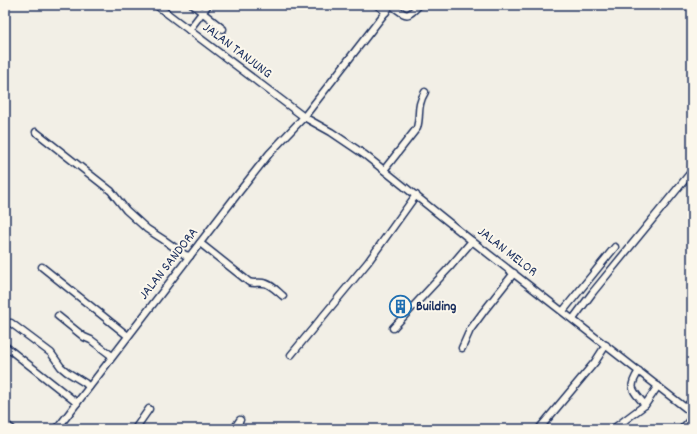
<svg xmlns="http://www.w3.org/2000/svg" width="697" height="434" font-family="Dekko,sans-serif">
<rect width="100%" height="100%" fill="#f2efe6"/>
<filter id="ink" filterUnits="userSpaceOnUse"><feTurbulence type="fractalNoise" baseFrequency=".025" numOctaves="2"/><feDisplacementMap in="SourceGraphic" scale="8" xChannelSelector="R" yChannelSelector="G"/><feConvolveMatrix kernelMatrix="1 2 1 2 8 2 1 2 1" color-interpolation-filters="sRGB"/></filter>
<g filter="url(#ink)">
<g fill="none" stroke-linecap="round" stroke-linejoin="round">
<defs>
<g id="minor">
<path d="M156 5 304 117 331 132 365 155 472 241 692 413"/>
<path d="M193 5 223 29"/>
<path d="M377 5 386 12"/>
<path d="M391 5C406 15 406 20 419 5"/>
<path d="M189 30 208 5"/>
<path d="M36 132 111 191 126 210 147 229 164 240 185 255 190 256"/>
<path d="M384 170 417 128C421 114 416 107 425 92"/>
<path d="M200 243 249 282C254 284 258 282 263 283 270 283 278 292 283 296"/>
<path d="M42 267 128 336"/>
<path d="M563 311 615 247"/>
<path d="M58 316 84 337 91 340 112 356"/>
<path d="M573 319 593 292 692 171"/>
<path d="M11 323 51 353 61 367 67 372 85 383 89 387"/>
<path d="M393 328 449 268 472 241"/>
<path d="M5 346 77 403"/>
<path d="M462 348 470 330 484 311 514 273"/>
<path d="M291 355 368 262 416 195"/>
<path d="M639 371C627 389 633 390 645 405"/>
<path d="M686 408 692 400"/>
<path d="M5 424 12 429"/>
<path d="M57 429 239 192 269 154 304 117 391 5"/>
<path d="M135 429 149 409"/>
<path d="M234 429 240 420"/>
<path d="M539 429 595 362 606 345"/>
<path d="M613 429 645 405 658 386"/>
<path d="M682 429 692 418"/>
</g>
</defs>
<use href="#minor" stroke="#1b2f5e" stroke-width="9"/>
<use href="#minor" stroke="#fbf7ec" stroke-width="6"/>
</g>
</g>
<defs>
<symbol id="building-ring" viewBox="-11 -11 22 22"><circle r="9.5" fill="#fbf7ec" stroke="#1f6fb2" stroke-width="1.5"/><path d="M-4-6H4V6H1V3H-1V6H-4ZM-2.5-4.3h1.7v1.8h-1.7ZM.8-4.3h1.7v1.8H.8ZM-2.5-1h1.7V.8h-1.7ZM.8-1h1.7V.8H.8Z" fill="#1f6fb2"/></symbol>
</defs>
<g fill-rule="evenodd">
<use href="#building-ring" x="388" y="294" width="25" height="25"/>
</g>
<g text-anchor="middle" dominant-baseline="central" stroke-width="4" stroke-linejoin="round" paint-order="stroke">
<g font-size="14" fill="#1b2f5e" stroke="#fbf7ec">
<text transform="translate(237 51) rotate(37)">JALAN TANJUNG</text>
<text transform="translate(507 252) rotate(38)">JALAN MELOR</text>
<text transform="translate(169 264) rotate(-52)">JALAN SANDORA</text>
</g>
<g font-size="14" font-weight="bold" fill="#1b2f5e" stroke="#fbf7ec" text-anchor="start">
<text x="416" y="307">Building</text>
</g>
</g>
<rect width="697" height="434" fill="none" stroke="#fbf7ec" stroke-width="20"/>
<rect x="10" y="10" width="677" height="414" fill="none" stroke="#1b2f5e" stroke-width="1.5" filter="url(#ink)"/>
</svg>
